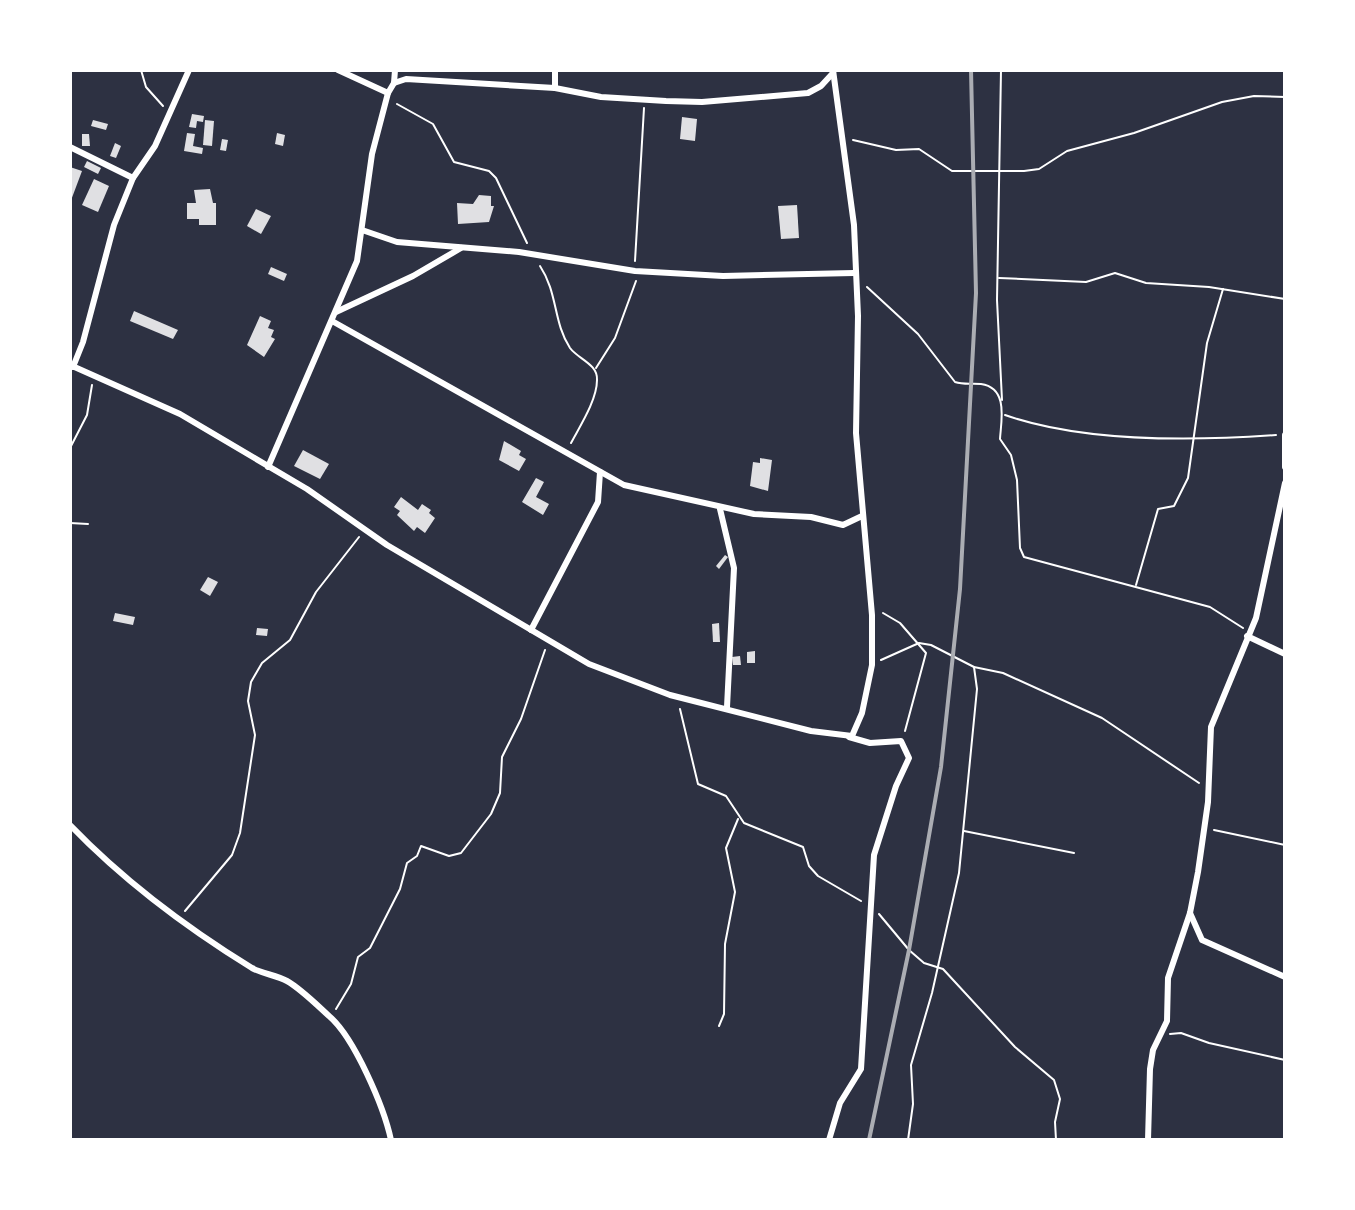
<svg xmlns="http://www.w3.org/2000/svg" width="1355" height="1210" font-family="'DM Sans',sans-serif">
<rect width="100%" height="100%" fill="#2d3142"/>
<g fill="#e0e0e3">
<path d="M192 114 204 116 203 122 197 121 196 128 189 127Z"/>
<path d="M682 117 697 119 695 141 680 139Z"/>
<path d="M93 120 108 124 106 130 91 126Z"/>
<path d="M205 120 214 121 212 146 203 145Z"/>
<path d="M187 133 195 134 193 146 203 148 202 154 184 151Z"/>
<path d="M277 133 285 135 283 146 275 144Z"/>
<path d="M82 134H89L90 146H82Z"/>
<path d="M222 139 228 140 226 151 220 150Z"/>
<path d="M115 143 121 146 116 158 110 156Z"/>
<path d="M87 161 101 168 98 174 84 167Z"/>
<path d="M70 167 82 171 70 203Z"/>
<path d="M94 179 109 186 98 212 82 205Z"/>
<path d="M210 189 213 203H216V225H199V219H187V203H196L194 190Z"/>
<path d="M479 195 491 196V206H494L489 222 458 224 457 203 473 204Z"/>
<path d="M797 205 799 238 781 239 778 206Z"/>
<path d="M256 209 271 216 261 234 247 226Z"/>
<path d="M271 267 287 274 284 281 268 274Z"/>
<path d="M134 311 178 330 173 339 130 321Z"/>
<path d="M260 316 271 321 268 328 274 330 271 337 275 339 264 357 247 345Z"/>
<path d="M504 441 521 451 519 455 526 459 519 471 499 460Z"/>
<path d="M303 450 329 464 320 479 294 466Z"/>
<path d="M760 458 772 460 768 491 750 486 753 462 760 463Z"/>
<path d="M536 478 544 482 536 497 549 504 543 515 522 502Z"/>
<path d="M401 497 418 510 422 504 431 510 429 513 435 518 425 533 417 527 414 531 397 515 400 511 394 507Z"/>
<path d="M725 555 728 557 719 569 716 566Z"/>
<path d="M208 577 218 582 210 596 200 590Z"/>
<path d="M115 613 135 617 133 625 113 621Z"/>
<path d="M719 623 720 642H713L712 624Z"/>
<path d="M257 628 268 629 267 636 256 635Z"/>
<path d="M755 651V663H747V652Z"/>
<path d="M740 656 741 665H733L732 657Z"/>
</g>
<g fill="none" stroke-linecap="round" stroke-linejoin="round">
<g stroke="#fff" stroke-width="2">
<path d="M141 70 146 87 163 106"/>
<path d="M1001 70 997 300 1002 400"/>
<path d="M397 104 433 124 454 162 489 171 496 178 527 243"/>
<path d="M853 140 896 150 919 149 952 171H1024L1039 169 1067 151 1134 133 1222 102 1254 96 1285 97"/>
<path d="M635 261 644 108"/>
<path d="M540 266C558 293 553 322 570 348 578 359 598 364 597 380 597 400 580 426 571 443"/>
<path d="M999 278 1086 282 1115 273 1146 283 1209 287 1285 299"/>
<path d="M867 287 918 334 955 382C964 385 972 383 981 384 1009 388 1001 421 1000 439L1011 455 1017 480 1020 548 1024 557 1210 607 1243 628"/>
<path d="M596 368 615 338 636 281"/>
<path d="M1005 415C1085 443 1193 441 1276 435"/>
<path d="M70 448 87 415 92 385"/>
<path d="M70 523 88 524"/>
<path d="M1136 585 1158 509 1174 506 1188 478 1207 343 1223 289"/>
<path d="M883 613 900 623 926 653 905 731"/>
<path d="M881 660 919 643 931 645 974 667 1003 673 1102 718 1199 783"/>
<path d="M680 709 698 784 726 796 744 823 803 847 809 866 818 876 861 901"/>
<path d="M1214 830 1285 845"/>
<path d="M964 831 1074 853"/>
<path d="M185 911 232 855 240 833 255 735 248 701 251 682 262 663 290 640 316 592 359 537"/>
<path d="M879 914 909 950 924 963 943 969 1015 1047 1054 1080 1060 1099 1055 1122 1056 1140"/>
<path d="M336 1009 351 984 358 957 370 948 400 889 407 863 417 856 421 846 449 856 461 853 491 814 500 793 502 757 521 719 545 650"/>
<path d="M719 1026 724 1014 725 944 735 892 726 848 738 819"/>
<path d="M1170 1034 1181 1033 1209 1043 1285 1060"/>
<path d="M908 1140 913 1104 911 1065 932 993 959 873 977 689 974 667"/>
</g>
<g stroke="#fff" stroke-width="6">
<path d="M338 70 388 93"/>
<path d="M555 70V88"/>
<path d="M394 83 395 70"/>
<path d="M70 147 133 178"/>
<path d="M362 230 397 242 519 252 635 271 723 276 854 273"/>
<path d="M336 312 413 276 461 248"/>
<path d="M332 321 624 485 754 514 811 517 843 525 862 516"/>
<path d="M70 365 180 414 307 489 387 545 589 664 670 695 811 731 852 736 862 713 872 665V615L856 433 858 316 854 225 833 70"/>
<path d="M73 367 83 342 114 225 133 178 155 146 189 70"/>
<path d="M1285 435V467"/>
<path d="M268 467 357 261 372 154 388 93 394 83 406 79 555 88 601 97 666 101 702 102 808 93 821 86 833 73"/>
<path d="M720 509 734 568 727 707"/>
<path d="M531 630 598 502 600 472"/>
<path d="M1247 636 1285 654"/>
<path d="M70 825C123 880 187 928 252 968 263 974 276 975 287 981 301 989 317 1005 329 1016 354 1037 384 1107 391 1140"/>
<path d="M1190 913 1202 940 1285 977"/>
<path d="M829 1140 840 1103 861 1069 874 855 896 786 909 758 901 741 870 743 849 737"/>
<path d="M1148 1140 1150 1069 1153 1050 1167 1021 1168 978 1190 913 1198 872 1208 802 1211 727 1256 618 1285 483"/>
</g>
<path stroke="#abadb3" stroke-width="4" d="M869 1140 909 950 941 767 960 589 976 293 971 70"/>
</g>
<rect width="1355" height="1210" fill="none" stroke="#ffffff" stroke-width="144"/>
</svg>
